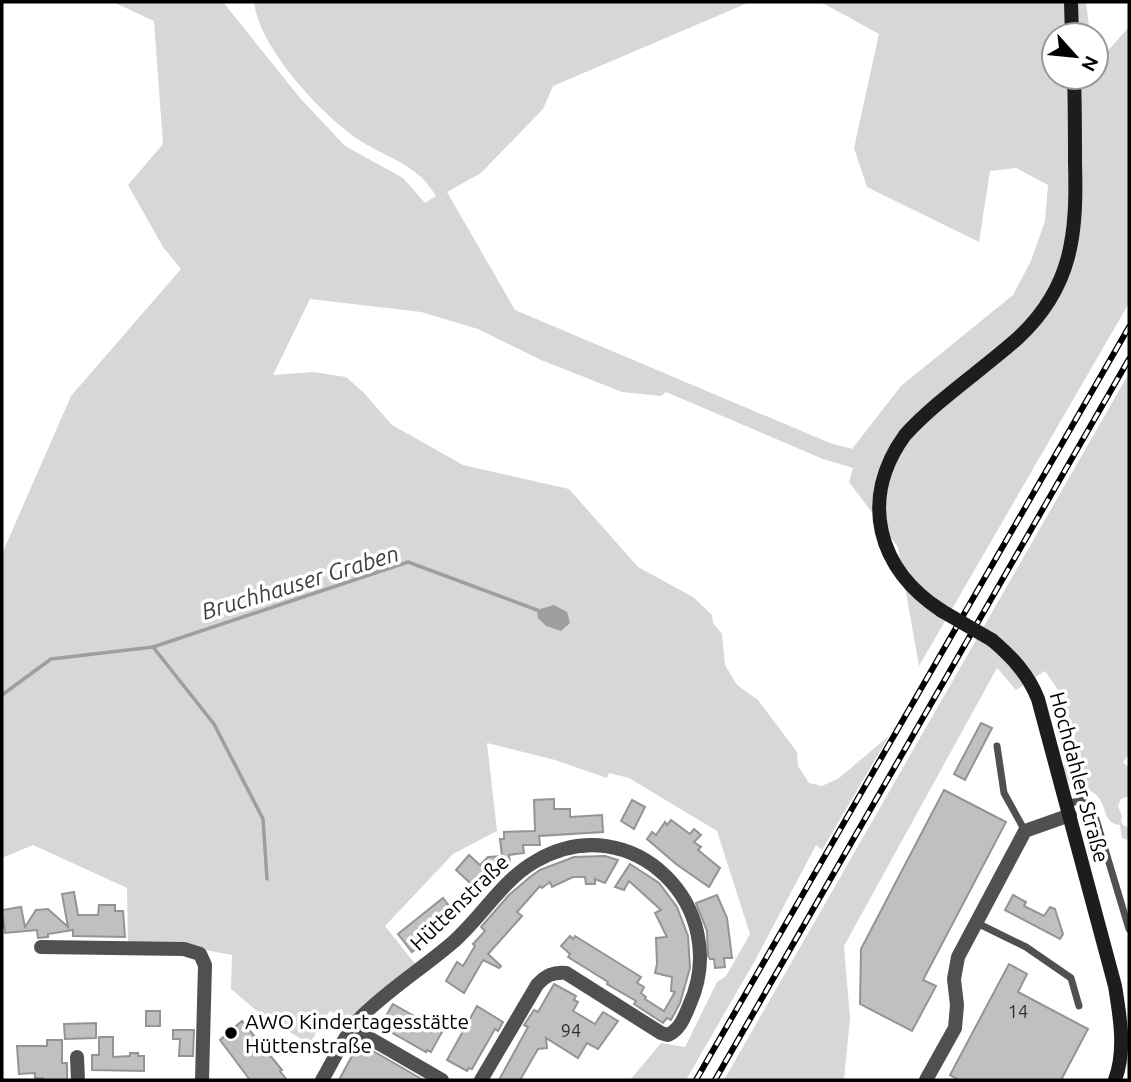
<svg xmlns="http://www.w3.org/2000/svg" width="1131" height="1082" font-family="Ubuntu,sans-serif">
<rect width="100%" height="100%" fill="#fff"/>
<g fill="#d7d7d7">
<path d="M113 2H223L300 98 345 146 403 178 425 203 436 196C432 190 428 184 423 179 406 162 379 153 359 140 322 115 259 48 254 2H750L553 86 543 109 481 173 447 192 515 310 830 443 852 449 901 386 1013 295 1031 261 1045 221 1048 185 1016 168 990 171 979 242 867 187 854 148 879 34 821 2H1086L1090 35H1054V77H1096V64L1129 27V303L919 666 898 547 849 482 853 468 823 459 666 392 661 396 622 392 541 360 478 329 421 312 310 299 273 375 313 372 346 377 364 393 392 425 463 465 569 489 638 567 693 597 712 615 713 623 722 634 725 665 737 685 758 700 797 752 798 766 809 783 822 786 839 778 889 736 822 850 816 845 757 957 686 1080H630L661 1043 685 1047 717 982 726 976 750 934 717 831 629 778 609 773 607 778 555 760 487 743 497 831 453 854 385 926 416 965 354 1019 348 1017 345 1019 330 1011 309 1044 258 1012 231 989 232 955 200 949 128 946 127 888 33 845 2 858V558L5 547 71 396 181 269 163 247 128 185 163 144 154 21Z"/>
<path d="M1129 373V754L1123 762 1129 768V796L1121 799 1118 806 1122 816 1121 821 1123 825 1129 827V840L1122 838 1120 825C1102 823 1108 808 1098 797 1084 780 1072 800 1063 767L1077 750 1065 724 1067 703 1045 671 1016 690 997 668 844 946 850 1018 844 1080H724Z"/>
</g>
<path fill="#9e9e9e" d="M554 605 567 612 570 623 561 631 546 626 538 618 537 610Z"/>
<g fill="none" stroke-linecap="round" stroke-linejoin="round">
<g stroke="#9e9e9e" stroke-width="3.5">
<path d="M153 647 214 724 263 819 267 879"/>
<path d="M2 695 51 659 153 647 408 562 537 610"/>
</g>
</g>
<g fill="#c0c0c0" stroke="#949494" stroke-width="2">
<path d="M981 723 992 728 965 780 954 774Z"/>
<path d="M944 790 1006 822 923 980 936 986 912 1031 860 1004 861 949Z"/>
<path d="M554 799V809H570V817L602 815 603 832 539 836 540 845H523L524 853 509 855 510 864 482 867 493 877 480 892 456 870 469 855 480 865 488 857 502 856 500 839H504V832L535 831 534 800Z"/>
<path d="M632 800 645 807 634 829 621 821Z"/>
<path d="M671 820 690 834 694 829 701 835 694 842 701 847 698 850 720 868 709 887 676 864 647 839 652 832 656 835 665 822 667 825Z"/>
<path d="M605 856 618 860 605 883 595 879V884H586L585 877H573L552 887 550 882 542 888 540 886 517 912 522 916 488 954 501 966 499 968 483 960 464 993 446 981 457 962 463 966 475 946 473 944 485 931 481 927 509 895 530 877 540 870 574 857Z"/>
<path d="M630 864 659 883 677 907 688 936 690 968 680 1003 671 1020 667 1018 663 1023 634 1004 636 1001 607 984 608 982 568 957 570 954 561 946 570 936 573 939 575 936 641 977 637 983 644 987 641 993 646 997 645 999 664 1011 675 992 671 991 672 977 655 973 657 964 656 938 667 937 655 913 661 910 629 881 624 890 615 887Z"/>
<path d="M74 892 78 915H98L99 905H115V911H123L125 937 73 936V930L48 934V937L38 938 37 930 5 933 2 910 21 907 25 927 36 910 48 909 68 927 62 894Z"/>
<path d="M717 895 727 918 732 958H724L725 967 715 968 714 959H710L708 956 707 931 696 903Z"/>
<path d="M1013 895 1026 902 1024 906 1044 916 1050 907 1055 909 1063 934 1060 939 1005 910Z"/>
<path d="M443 898 457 916 412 952 398 934Z"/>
<path d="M1009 964 1027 974 1018 992 1088 1029 1061 1080H959L950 1075Z"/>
<path d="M554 984 576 996 574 1000 578 1002 573 1011 595 1024 603 1012 618 1021 598 1049 587 1043 578 1058 546 1038 547 1048 538 1049 520 1080H499L528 1027 524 1025 534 1010 538 1012Z"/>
<path d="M393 1004 442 1032 431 1052 427 1050 426 1052 382 1027 384 1025 381 1024Z"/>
<path d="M477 1006 503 1022 498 1031 495 1029 472 1069 469 1068 467 1071 447 1060Z"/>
<rect x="146" y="1011" width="14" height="15"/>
<path d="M242 1021 282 1070 280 1071 287 1080H250L220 1040Z"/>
<path d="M96 1023V1038L65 1039 64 1024Z"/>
<path d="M173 1030H194L193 1056H179L180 1039H173Z"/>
<path d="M99 1037H113V1057L130 1056V1053H138V1056H144V1071L92 1070V1055H99Z"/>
<path d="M47 1040H62V1063H67V1080H43V1078H35V1073L19 1074 17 1046H47Z"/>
<path d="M359 1043 401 1067 423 1080H339Z"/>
</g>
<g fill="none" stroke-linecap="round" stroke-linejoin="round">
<g stroke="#505050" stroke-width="7">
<path d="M997 746 1004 793 1025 831"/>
<path d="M1066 804 1083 800 1092 806 1129 929"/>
<path d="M977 923 1026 947 1071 978 1079 1006"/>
</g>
<g stroke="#505050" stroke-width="14">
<path d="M41 947 184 949 200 954 205 965 202 1080"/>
<path d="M352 1028 442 1080"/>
<path d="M77 1057 78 1080"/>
<path d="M322 1080C334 1060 345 1034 361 1017 389 989 423 968 452 943 482 917 502 880 536 861 632 805 734 908 689 1006 684 1018 680 1029 668 1035L661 1033 566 973C553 972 546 975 537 985L481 1080"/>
<path d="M926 1080 955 1028 957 1005 954 979 958 957 1025 831 1070 815"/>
</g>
<g stroke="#1d1d1d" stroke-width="14">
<path d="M1071 2 1072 35"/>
<path d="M942 611C878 570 858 500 905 435 938 399 981 371 1018 338 1073 287 1077 233 1075 162 1075 134 1075 105 1074 77"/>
<path d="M992 640C1012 657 1028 674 1038 699L1115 986C1120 1017 1126 1050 1115 1080"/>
</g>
<defs>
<g id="rail">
<path d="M696 1080 1129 327"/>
<path d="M715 1080 1129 359"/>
</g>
</defs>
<use href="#rail" stroke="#000" stroke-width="6"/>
<use href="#rail" stroke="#fff" stroke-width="3.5" stroke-dasharray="10" stroke-linecap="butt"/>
<path stroke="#1d1d1d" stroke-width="14" d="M942 611 992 640"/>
</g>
<circle fill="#000" stroke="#fff" stroke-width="2.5" cx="231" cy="1033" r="7"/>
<g text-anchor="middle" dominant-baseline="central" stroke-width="7" stroke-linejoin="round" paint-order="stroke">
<g font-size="18" fill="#303030">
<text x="1018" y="1011">14</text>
<text x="571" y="1030">94</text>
</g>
<g font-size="21" fill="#000" stroke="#fff">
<text transform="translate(1080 777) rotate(75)">Hochdahler Straße</text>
<text transform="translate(459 902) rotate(-44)">Hüttenstraße</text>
</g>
<g font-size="21" fill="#000" stroke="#fff" text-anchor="start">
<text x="245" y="1021">AWO Kindertagesstätte<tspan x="245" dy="24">Hüttenstraße</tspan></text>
</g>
<g font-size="23" font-style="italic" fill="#3f3f3f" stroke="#fff">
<text transform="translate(300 582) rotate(-17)">Bruchhauser Graben</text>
</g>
</g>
<rect width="1131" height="1082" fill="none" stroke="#000000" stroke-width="7"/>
<g transform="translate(1075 56) rotate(117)"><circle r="33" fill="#ffffff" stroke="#999999" stroke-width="2"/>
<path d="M0-5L12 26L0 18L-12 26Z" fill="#000000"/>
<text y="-10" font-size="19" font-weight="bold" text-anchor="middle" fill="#000000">N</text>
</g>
</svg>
